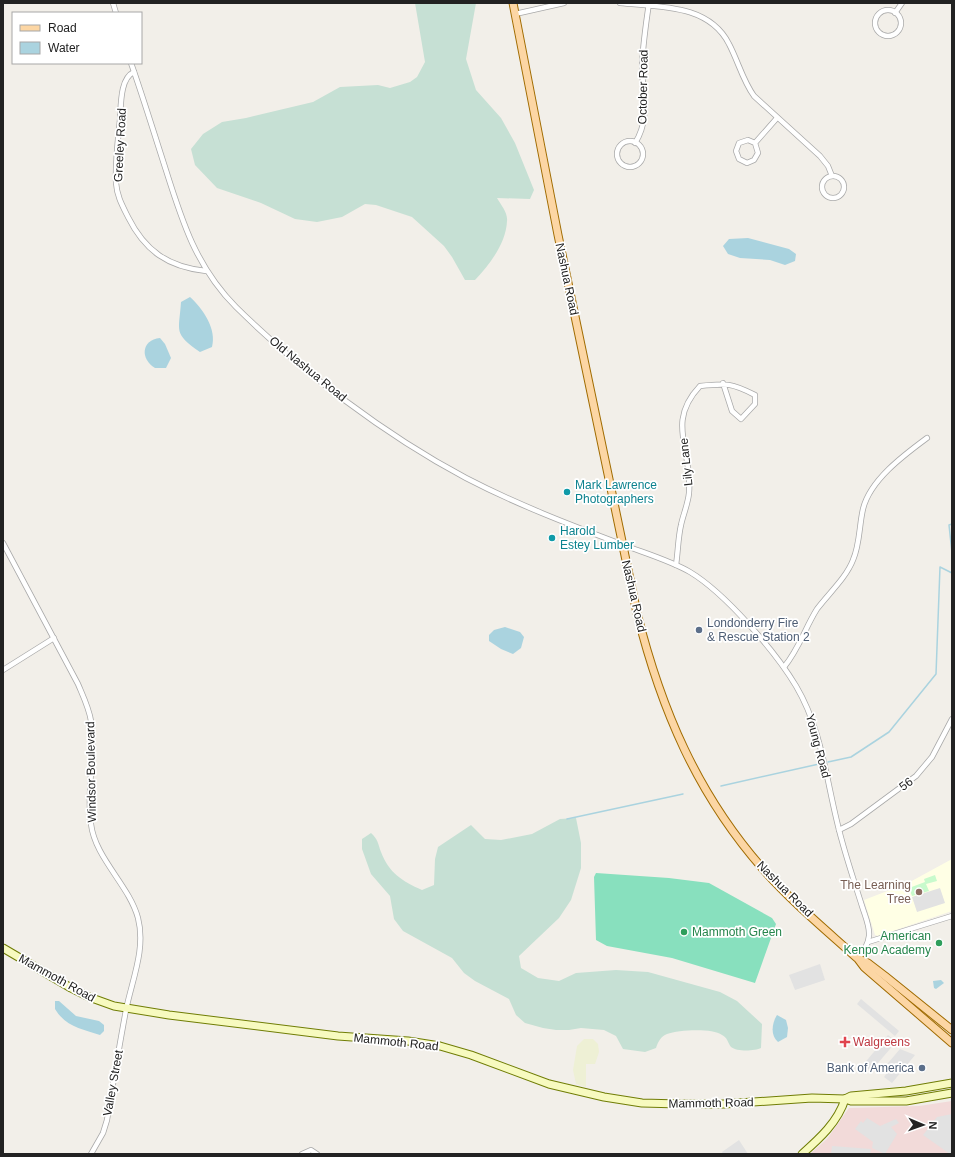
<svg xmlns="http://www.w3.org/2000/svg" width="955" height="1157" font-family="Arial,sans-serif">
<rect width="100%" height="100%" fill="#f2efe9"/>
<path fill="#f2dad9" d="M952 1101V1154H810L827 1139 849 1108 919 1106Z"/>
<path fill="#ffffe5" d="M952 859V911L878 936 875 935 864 900 908 883Z"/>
<path fill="#eef0d5" d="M584 1039H593L598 1044 599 1052 595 1064H586V1087L576 1084 573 1070 577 1046Z"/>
<g fill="#c6e0d4">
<path d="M415 3H476L466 59 476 90 501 118 515 143 534 190 530 199 497 198C501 205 508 213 507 221 506 244 489 265 475 280H465L452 257 444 246 412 217 376 205 365 204 342 217 317 222 295 219 261 203 217 188 195 165 191 149 203 134 222 122 246 118 313 102 340 87 378 85 390 88 410 82 417 77 425 62Z"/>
<path d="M576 818 581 843V868L571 900 559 918 519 956 521 968 538 978 559 981 576 973 616 970 648 972 720 992 737 1001 762 1024 761 1048C755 1051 737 1052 731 1047 728 1043 727 1037 722 1035 712 1028 679 1030 667 1034 661 1036 658 1042 656 1048L645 1052 623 1049 616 1036 604 1030 581 1028 569 1030H556L543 1028 525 1023 516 1015 509 999 475 981 464 973 452 958 403 931 394 919 390 896 371 874 362 849V839L371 833C378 839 378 844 381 852 389 873 402 881 422 890L434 885 435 859 438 847 471 825 485 839 501 840 532 834 560 819Z"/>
</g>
<path fill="#c8facc" d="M935 875 937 881 926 884 929 891 912 896 909 888 925 882 924 879Z"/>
<path fill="#88e0be" d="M596 873 669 878 709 883 772 918 776 924 755 983 672 958 607 946 596 940 594 877Z"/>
<g fill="#e2e2e2">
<path d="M940 888 945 903 917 912 912 897Z"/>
<path d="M820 964 825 980 795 990 789 975Z"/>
<path d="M861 999 899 1031 895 1036 857 1004Z"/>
<path d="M888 1035 896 1042 871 1071 863 1065Z"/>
<path d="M900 1049 915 1055 892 1083 884 1077 887 1073 883 1069Z"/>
<path d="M952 1114V1154H950L923 1135 937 1117Z"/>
<path d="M867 1118 880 1126 896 1119 899 1123 891 1127 897 1134 885 1154 872 1148 873 1142 855 1129 861 1121 863 1123Z"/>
<path d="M739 1140 748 1154H723L722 1152Z"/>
<path d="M832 1146 871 1149 870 1154H831Z"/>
</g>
<g fill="#aad3df">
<path d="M748 238 789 249 796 254 795 261 785 265 770 260 740 258 728 254 723 246 729 239Z"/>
<path d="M190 297C203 309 217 329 212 347L200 352C173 333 179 332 181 302Z"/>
<path d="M160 338 165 344 171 358 166 368H155C140 359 141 340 160 338Z"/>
<path d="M505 627 520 632 524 637 521 648 513 654 501 649 489 641V635L494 630Z"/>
<path d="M941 980 944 983 936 989 934 988 933 981Z"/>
<path d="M55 1001H59L76 1016 99 1021 104 1025V1031L100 1035C82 1029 66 1027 55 1009Z"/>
<path d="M777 1015 786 1020 788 1028 787 1037 778 1042C770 1035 772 1023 777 1015Z"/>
</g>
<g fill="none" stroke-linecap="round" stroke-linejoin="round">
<g stroke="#aad3df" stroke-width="1.5">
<path d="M952 524 949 525 952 553"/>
<path d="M828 762 851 757 889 732 936 674 940 567 952 573"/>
<path d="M721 786 819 764"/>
<path d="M567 819 683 794"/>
</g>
<defs>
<g id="street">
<path d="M113 3 116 13"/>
<path d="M620 3C659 7 709 4 729 44 738 61 743 81 754 96L820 156 828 166 832 176"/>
<circle cx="888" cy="23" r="13"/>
<path d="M895 13 902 3"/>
<path d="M515 14 564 3"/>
<path d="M131 63C143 97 153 130 164 164 181 218 195 266 236 307 302 372 385 435 466 478 516 504 568 524 621 544 644 553 669 560 690 572 725 593 775 651 796 686 824 733 827 789 842 841 848 863 855 884 862 906 865 916 870 926 869 936 868 945 863 952 858 959"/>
<path d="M134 72C120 78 121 105 120 119 118 140 115 161 116 183 117 196 122 205 128 217 145 251 168 267 206 271"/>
<circle cx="630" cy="154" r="13"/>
<path d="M635 143C651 119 642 92 642 65 643 44 646 23 649 3"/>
<path d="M755 143 748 140 739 143 736 151 739 159 747 163 754 160 758 153 755 143 777 118"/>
<circle cx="833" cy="187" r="11"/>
<path d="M3 543 78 684C83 696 89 708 91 721 96 755 86 790 91 824 95 858 129 885 138 918 146 949 132 980 126 1010 119 1047 113 1084 107 1120L103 1133 91 1154"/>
<path d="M676 565C678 552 678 538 681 525 683 515 688 504 689 493 693 450 665 423 700 386 726 383 732 383 755 395V404L741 419 732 411 723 383"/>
<path d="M784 667C799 649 805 628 817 609 829 593 846 578 853 560 860 544 859 526 863 509 870 480 904 455 927 438"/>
<path d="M3 670 54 638"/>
<path d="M839 830 851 824 916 776 932 757 952 719"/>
<path d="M868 942 952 916"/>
<path d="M302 1154 311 1150 317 1154"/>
</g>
<g id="secondary">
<path d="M3 948 71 988 89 997 114 1006 169 1015 338 1036 408 1041 440 1046 471 1055 549 1084 604 1097 642 1103 680 1104H724L812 1098 845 1099 851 1101H906L952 1093"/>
<path d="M845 1099 851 1096 906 1091 952 1083"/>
<path d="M802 1154C819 1139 838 1122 845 1099"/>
</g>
<g id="primary">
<path d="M513 3 558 235 637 613C661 709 697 794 763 869 792 902 826 930 858 959L864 967 952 1043"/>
<path d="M859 959 868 963 885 976 952 1030"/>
</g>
</defs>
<use href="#street" stroke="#a9a9a9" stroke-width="6"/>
<use href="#secondary" stroke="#707d05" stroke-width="9"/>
<use href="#primary" stroke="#a06b00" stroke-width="9"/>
<use href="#street" stroke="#fff" stroke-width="4.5"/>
<use href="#secondary" stroke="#f7fabf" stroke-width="7"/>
<use href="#primary" stroke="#fcd6a4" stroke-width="7"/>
</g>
<g fill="#0f9aa8" stroke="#fff" stroke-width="1.5">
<circle cx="567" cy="492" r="4"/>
<circle cx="552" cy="538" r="4"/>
</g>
<g fill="#5c6f8a" stroke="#fff" stroke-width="1.5">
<circle cx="699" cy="630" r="4"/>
<circle cx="922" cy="1068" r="4"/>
</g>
<circle fill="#8d6e63" stroke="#fff" stroke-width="1.5" cx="919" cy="892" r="4"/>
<g fill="#2e9e5b" stroke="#fff" stroke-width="1.5">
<circle cx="684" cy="932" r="4"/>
<circle cx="939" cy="943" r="4"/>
</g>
<path fill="#e0444e" stroke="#fff" stroke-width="1.5" d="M843 1036h4v4h4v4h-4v4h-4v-4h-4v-4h4z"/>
<g text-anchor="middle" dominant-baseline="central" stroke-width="3.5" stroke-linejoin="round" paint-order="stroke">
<g font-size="12" fill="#222" stroke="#fff">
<text transform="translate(643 87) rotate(-89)">October Road</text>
<text transform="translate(120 145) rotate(-87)">Greeley Road</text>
<text transform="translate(567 279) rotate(78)">Nashua Road</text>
<text transform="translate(308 369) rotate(39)">Old Nashua Road</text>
<text transform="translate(686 462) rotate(-96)">Lily Lane</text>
<text transform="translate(634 596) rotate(77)">Nashua Road</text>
<text transform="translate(818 746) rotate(75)">Young Road</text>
<text transform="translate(91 772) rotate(-91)">Windsor Boulevard</text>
<text transform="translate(906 784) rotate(-37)">56</text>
<text transform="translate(785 889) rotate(45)">Nashua Road</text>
<text transform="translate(57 978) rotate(29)">Mammoth Road</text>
<text transform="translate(396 1042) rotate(6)">Mammoth Road</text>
<text transform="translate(113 1083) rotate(-80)">Valley Street</text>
<text transform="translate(711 1103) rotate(-1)">Mammoth Road</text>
</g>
<g font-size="12" fill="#0d838f" stroke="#fff" text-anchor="start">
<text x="575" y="485">Mark Lawrence<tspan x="575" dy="14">Photographers</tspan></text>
<text x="560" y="531">Harold<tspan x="560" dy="14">Estey Lumber</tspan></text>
</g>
<g font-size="12" fill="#4e5e75" stroke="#fff" text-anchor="start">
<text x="707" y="623">Londonderry Fire<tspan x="707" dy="14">&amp; Rescue Station 2</tspan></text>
<text x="914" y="1068" text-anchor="end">Bank of America</text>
</g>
<g font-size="12" fill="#785e54" stroke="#fff" text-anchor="end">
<text x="911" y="885">The Learning<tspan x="911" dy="14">Tree</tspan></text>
</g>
<g font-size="12" fill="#27864d" stroke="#fff" text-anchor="start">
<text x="692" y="932">Mammoth Green</text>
<text x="931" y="936" text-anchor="end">American<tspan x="931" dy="14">Kenpo Academy</tspan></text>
</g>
<g font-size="12" fill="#be3a42" stroke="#fff" text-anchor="start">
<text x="853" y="1042">Walgreens</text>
</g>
</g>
<rect width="955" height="1157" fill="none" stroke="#222222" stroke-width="8"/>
<rect x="12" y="12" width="130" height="52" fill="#ffffff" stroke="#a7a7a7"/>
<rect x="20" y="25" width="20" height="6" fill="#fcd6a4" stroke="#a7a7a7"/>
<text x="48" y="32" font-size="12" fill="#222222">Road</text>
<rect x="20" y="42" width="20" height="12" fill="#aad3df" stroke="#a7a7a7"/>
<text x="48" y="52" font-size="12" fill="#222222">Water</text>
<g transform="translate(923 1125) rotate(92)" stroke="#ffffff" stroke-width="3" paint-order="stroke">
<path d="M0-3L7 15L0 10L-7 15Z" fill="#222222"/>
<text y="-6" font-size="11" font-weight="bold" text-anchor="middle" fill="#222222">N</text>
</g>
</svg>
